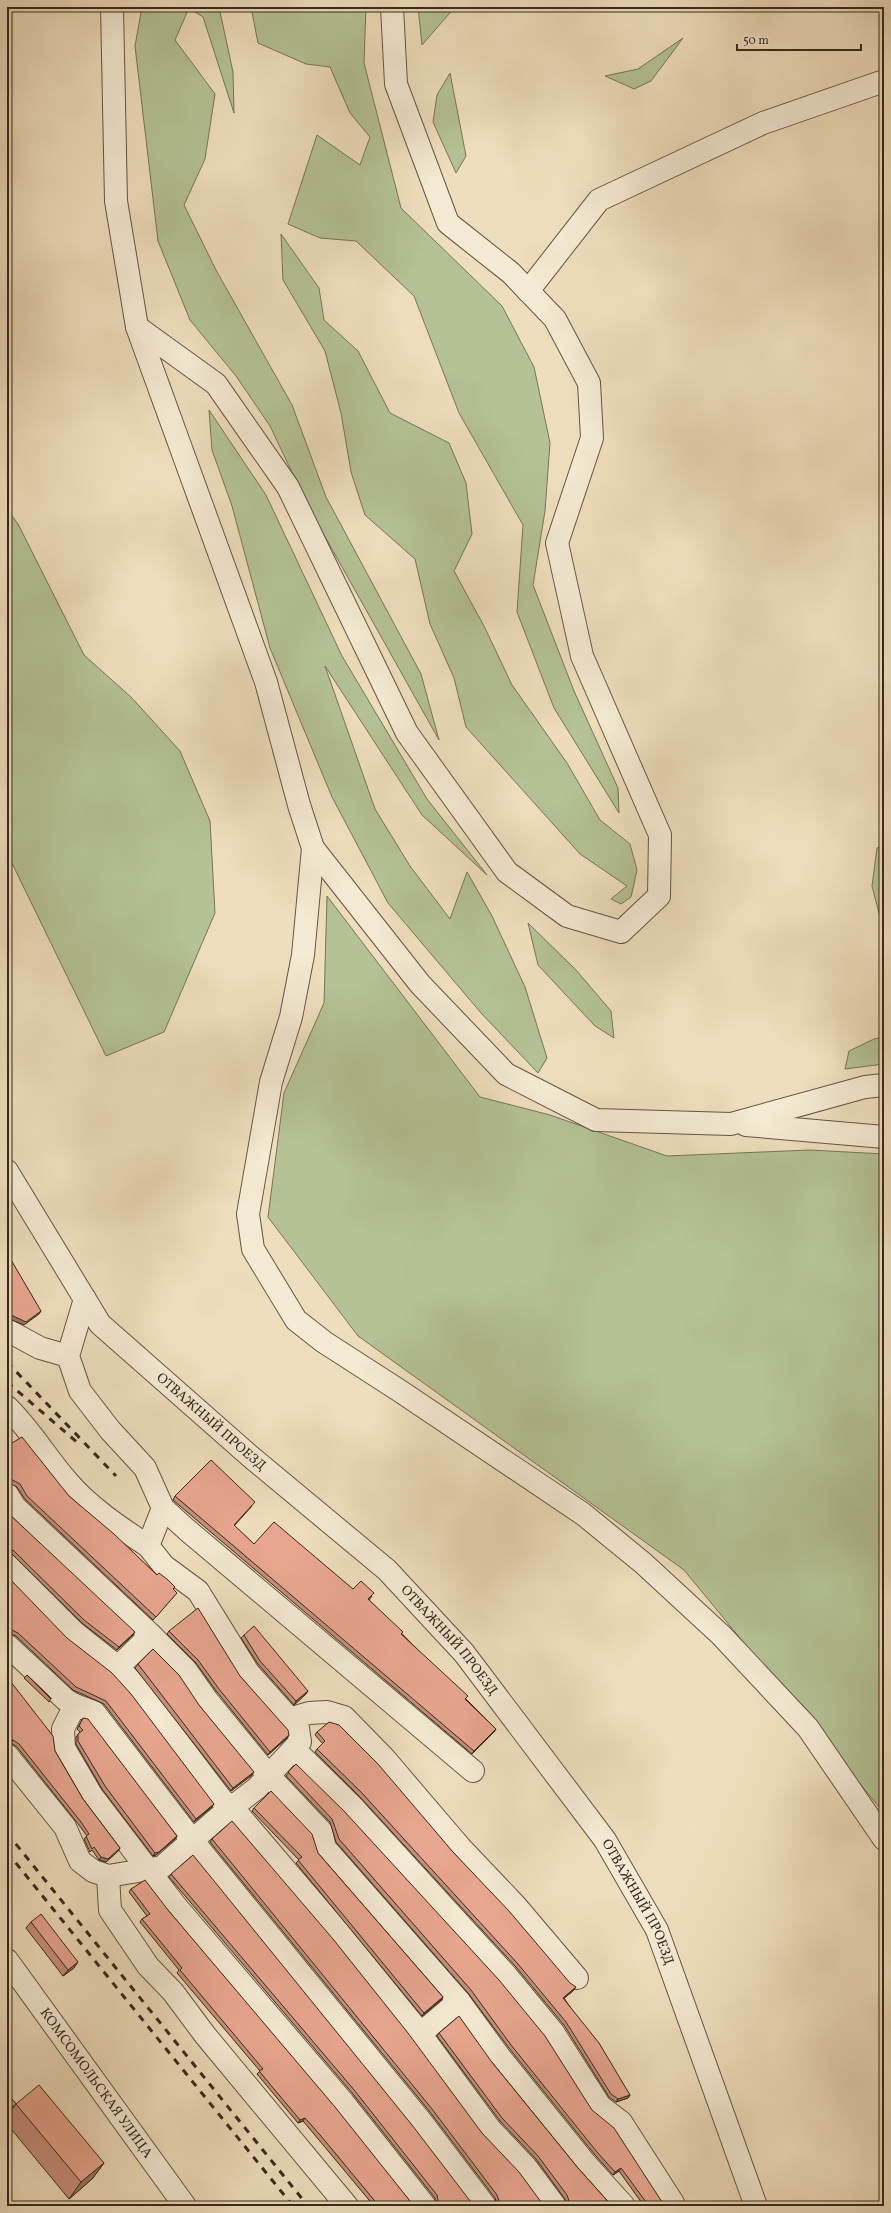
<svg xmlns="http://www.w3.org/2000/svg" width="891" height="2213" font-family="Vollkorn,serif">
<rect width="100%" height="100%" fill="#efdebd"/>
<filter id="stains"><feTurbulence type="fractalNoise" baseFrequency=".005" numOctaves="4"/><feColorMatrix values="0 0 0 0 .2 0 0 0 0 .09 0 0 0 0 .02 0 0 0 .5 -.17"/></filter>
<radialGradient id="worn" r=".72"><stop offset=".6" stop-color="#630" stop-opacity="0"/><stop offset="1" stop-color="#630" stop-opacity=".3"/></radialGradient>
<g fill="#b4c295" stroke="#767659">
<path d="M142 7H219L233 72 234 113 203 17 189 8 175 40 215 94 205 159 184 205 216 270 292 405 326 497 421 674 439 740 309 508 270 426 236 376 190 320 158 241 135 46Z"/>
<path d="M251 7H366L364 63 401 208 502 306 534 367 550 443 545 511 533 585 574 691 618 788 619 813 554 708 517 612 523 525 459 413 414 296 356 241 320 238 288 224 317 135 360 165 370 137 350 113 330 67 306 64 258 43Z"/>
<path d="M418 7H455L422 45Z"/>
<path d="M683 38 651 81 634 89 605 76 638 69Z"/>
<path d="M450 73 466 156 456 173 433 122 437 95Z"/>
<path d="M281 234 319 288 324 320 358 351 390 413 449 443 466 483 472 534 454 571 485 628 512 685 567 763 600 820 630 844 637 870 631 897 621 904 611 899 627 886 580 854 466 727 454 678 430 624 415 559 365 515 351 472 341 413 325 351 283 280Z"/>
<path d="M209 410 266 495 342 656 427 799 487 875 422 815 325 666 375 809 410 866 450 919 467 872 492 916 525 987 547 1058 538 1073 481 1013 388 903 332 797 270 648 232 506 212 450Z"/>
<path d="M7 509 18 524 84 655 132 698 180 751 210 821 215 913 164 1032 106 1056 7 853Z"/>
<path d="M884 845V923L881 921 872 886 877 848Z"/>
<path d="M327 896 480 1097 550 1115 667 1156 810 1150 884 1154V1813L684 1570 358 1336 268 1217 284 1093 324 1003Z"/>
<path d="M528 923 576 970 611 1011 614 1038 595 1026 538 965Z"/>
<path d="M884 1037V1064L845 1069 849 1051 874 1039Z"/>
</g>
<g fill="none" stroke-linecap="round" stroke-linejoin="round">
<defs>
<g id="minor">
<path d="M112 7 116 201 137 327 266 682 299 805 313 848 303 955 291 1017 271 1082 248 1214 253 1249 296 1320 324 1342 400 1391 583 1514 643 1563 721 1635 808 1728 884 1839"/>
<path d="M528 291 599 200 763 123 884 81"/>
<path d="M137 327 216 384 288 487 407 733 507 872 567 916 621 932 659 896 660 835 582 656 557 543 592 438 589 383 555 319 511 273 448 223 396 84 392 7"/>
<path d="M313 848 420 984 506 1074 596 1120 731 1124 865 1087 884 1085"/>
<path d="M746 1125 884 1137"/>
<path id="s1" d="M7 1171 100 1324 251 1457 387 1570 464 1653 605 1840 657 1930 756 2206"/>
<path d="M85 1299 68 1356 80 1391 110 1430 145 1468 163 1508 186 1529 473 1771"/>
<path d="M7 1330 40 1348 68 1356"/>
<path d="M7 1407C30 1429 46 1457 67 1481 89 1507 119 1527 148 1546"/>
<path d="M7 1494 15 1507 151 1635 118 1667"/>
<path d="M7 1565 74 1632 118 1667 138 1689 222 1800 232 1807 340 1934 416 2028 490 2129 526 2167 555 2206"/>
<path d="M151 1635 186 1670 207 1700 269 1776 321 1831 325 1848 459 2001 420 2034"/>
<path d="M7 1645 66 1700 75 1705 94 1712 192 1840 420 2120 485 2206"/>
<path d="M75 1705 63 1729 64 1748 92 1796 175 1905 343 2102 425 2206"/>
<path d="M289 1719 309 1713 327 1712 344 1717 385 1759 460 1847 516 1906 577 1978"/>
<path d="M294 1749 350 1804 506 1975 553 2032 600 2106 621 2122 673 2203"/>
<path d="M7 1755 65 1827 80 1861 93 1871 108 1876 162 1867 218 1818 257 1788 300 1742 298 1728 248 1672 198 1591 164 1566 148 1546 163 1508"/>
<path d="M108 1876 110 1910 148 1966 173 1992 205 2035 347 2206"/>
<path id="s2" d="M7 1960 185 2206"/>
<path d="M459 2001 499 2056 585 2163 624 2206"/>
</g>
</defs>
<use href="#minor" stroke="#655645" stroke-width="24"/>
<use href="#minor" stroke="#f5ead4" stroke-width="22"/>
<g stroke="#37291d" stroke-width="3" stroke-dasharray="7 7" stroke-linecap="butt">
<path d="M7 1362 116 1476"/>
<path d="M7 1382 78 1443"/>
<path d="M7 1833 308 2206"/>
<path d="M7 1852 293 2206"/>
</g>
</g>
<g fill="#c88f7c" stroke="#37291d">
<path d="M7 1446 69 1496 174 1590V1596L153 1620 25 1499 17 1487 7 1482Z"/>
<path d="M175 1496 252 1506 234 1526 254 1544 353 1589 372 1596 369 1600 466 1699 496 1729 494 1732 472 1754 173 1500Z"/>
<path d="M8 1513 133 1635 117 1650 82 1623 11 1553Z"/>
<path d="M7 1576 212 1807 194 1822 104 1704 73 1690 16 1636 9 1633Z"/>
<path d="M169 1631 240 1676 289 1735 287 1738 268 1755 217 1692 196 1663 167 1634Z"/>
<path d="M244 1635 306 1694 294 1705 258 1664 241 1638Z"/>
<path d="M138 1664 199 1705 252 1775 231 1791 135 1668Z"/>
<path d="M27 1675 51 1698 49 1702 24 1678Z"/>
<path d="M7 1677 55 1751 83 1799 120 1848 118 1851 106 1862 99 1860 92 1850 90 1852 84 1839 87 1836 79 1825 17 1747 11 1743Z"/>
<path d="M83 1718 177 1836 175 1839 156 1855 153 1856 102 1789 76 1744V1737L80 1732 77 1729Z"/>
<path d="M317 1732 453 1852 574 1990 564 1998 630 2095 628 2098 616 2102 609 2097 564 2025 516 1967 359 1796 315 1752 317 1749 323 1744 315 1735Z"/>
<path d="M296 1764 592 2110 663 2206H644L619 2171 613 2175 595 2155 509 2048 468 1993 336 1842 330 1822 286 1776Z"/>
<path d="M254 1808 318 1853 443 1997 441 2000 422 2016 296 1863 299 1860 252 1811Z"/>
<path d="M212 1839 482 2133 544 2206H497V2204L495 2198 430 2112 210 1842Z"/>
<path d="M171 1874 474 2206H436L435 2198 353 2094 169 1877Z"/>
<path d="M131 1889 168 1910 414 2206H374L319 2140 303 2121 298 2123 257 2074 260 2071 177 1973 179 1970 140 1922 142 1919 147 1916 129 1892Z"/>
<path d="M31 1922 74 1968 63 1976 26 1928Z"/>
<path d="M439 2033 491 2061 578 2168 612 2206H567V2204L565 2199 536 2159 500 2121 437 2036Z"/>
<path d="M7 2093 16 2104 104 2163 92 2179 69 2199 7 2124Z"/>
</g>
<g fill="#a37465" stroke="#37291d">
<path d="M41 1311 39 1314 24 1325 7 1318 9 1314Z"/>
<path d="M7 1550H13L11 1553H7Z"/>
<path d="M7 1630H12L9 1633H7Z"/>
<path d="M135 1632 133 1635 117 1650 119 1647Z"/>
<path d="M308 1691 306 1694 294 1705 296 1701Z"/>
<path d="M496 1729 494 1732 472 1754 474 1751Z"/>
<path d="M289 1735 287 1738 268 1755 270 1752Z"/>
<path d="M7 1740H13L11 1743H7Z"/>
<path d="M254 1772 252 1775 231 1791 233 1788Z"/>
<path d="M214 1804 212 1807 194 1822 196 1819Z"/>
<path d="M177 1836 175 1839 156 1855 153 1856 155 1853Z"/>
<path d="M120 1848 118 1851 106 1862 99 1860 101 1857Z"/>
<path d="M78 1962 74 1968 63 1976 68 1970Z"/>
<path d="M576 1987 574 1990 561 2001 563 1998Z"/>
<path d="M443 1997 441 2000 422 2016 424 2013Z"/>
<path d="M630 2095 628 2098 616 2102 618 2099Z"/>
<path d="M16 2104 7 2117V2111Z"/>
<path d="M305 2118 303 2121 298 2123 300 2120Z"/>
<path d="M104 2163 92 2179 69 2199 81 2182Z"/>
<path d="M621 2168 619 2171 613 2175 615 2172Z"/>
</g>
<g fill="#e9a690" stroke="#37291d">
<path d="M7 1253 41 1311 26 1322 9 1314 7 1312Z"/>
<path d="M22 1437 69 1496 114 1534 157 1575 159 1573 168 1580 175 1587 173 1589 177 1593 156 1617 27 1496 20 1484 9 1478 7 1479V1446Z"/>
<path d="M211 1460 255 1502 234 1525 254 1544 274 1522 353 1589 361 1581 374 1593 368 1599 403 1632 401 1634 468 1696 465 1699 496 1729 474 1751 175 1496Z"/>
<path d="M7 1510 8 1513 135 1632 119 1647 84 1620 13 1550H7Z"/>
<path d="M7 1576 67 1638 112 1673 131 1694 214 1804 196 1819 106 1701 76 1687 18 1633 12 1630H7Z"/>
<path d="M198 1608 240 1676 288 1730 289 1735 270 1752 219 1689 198 1660 169 1631Z"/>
<path d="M254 1626 308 1691 296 1701 260 1661 244 1635Z"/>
<path d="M153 1649 179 1675 199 1705 254 1772 233 1788 138 1664Z"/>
<path d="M27 1675 51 1698V1699Z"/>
<path d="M7 1677 53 1736 55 1751 83 1799 120 1848 108 1859 101 1857 94 1847 92 1849 86 1836 89 1834 81 1822 19 1744 13 1740H7Z"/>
<path d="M83 1718 88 1719 177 1836 159 1852 155 1853 105 1786 78 1741V1734L83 1730 79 1726Z"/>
<path d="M329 1722 339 1725 378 1764 453 1852 509 1911 570 1983 576 1987 563 1998 599 2043 630 2095 618 2099 611 2094 566 2022 518 1964 361 1792 317 1749 325 1741 317 1732Z"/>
<path d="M296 1764 343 1810 499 1980 545 2036 592 2110 614 2128 664 2205 649 2206 621 2168 615 2172 597 2152 511 2045 471 1990 339 1839 332 1819 288 1772Z"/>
<path d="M271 1791 312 1834 318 1853 443 1997 424 2013 298 1860 302 1857 254 1808Z"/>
<path d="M232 1821 333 1939 408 2033 482 2133 519 2172 544 2206H499V2201L497 2195 432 2109 212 1839Z"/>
<path d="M193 1855 412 2125 474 2206H439L437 2195 355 2091 171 1874Z"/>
<path d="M145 1880 168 1910 335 2107 414 2206H379L321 2136 305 2118 300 2120 259 2071 263 2069 180 1970 182 1968 142 1919 150 1914 131 1889Z"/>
<path d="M41 1914 78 1962 68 1970 31 1922Z"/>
<path d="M459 2016 491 2061 578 2168 612 2206H569V2201L567 2195 538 2156 502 2118 439 2033Z"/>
<path d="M39 2085 104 2163 81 2182 16 2104Z"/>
<path d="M7 2093 16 2104 7 2111Z"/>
</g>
<g text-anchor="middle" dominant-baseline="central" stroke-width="3" stroke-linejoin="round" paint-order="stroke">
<g font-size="14" fill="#37291d" stroke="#f5ead4">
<text stroke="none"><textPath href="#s1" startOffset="327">ОТВАЖНЫЙ ПРОЕЗД</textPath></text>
<text stroke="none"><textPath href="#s1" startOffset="651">ОТВАЖНЫЙ ПРОЕЗД</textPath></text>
<text stroke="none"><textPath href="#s1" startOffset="975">ОТВАЖНЫЙ ПРОЕЗД</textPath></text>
<text stroke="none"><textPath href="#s2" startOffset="152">КОМСОМОЛЬСКАЯ УЛИЦА</textPath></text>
</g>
</g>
<rect width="891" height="2213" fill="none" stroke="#efdebd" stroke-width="24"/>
<rect x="8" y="8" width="875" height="2197" fill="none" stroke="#37291d" stroke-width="2"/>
<rect x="12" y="12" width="867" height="2189" fill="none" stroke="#37291d"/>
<path d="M737 44v6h124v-6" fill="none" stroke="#37291d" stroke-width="2"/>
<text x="743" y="44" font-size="12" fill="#37291d" stroke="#f5ead4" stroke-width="3" paint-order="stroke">50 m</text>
<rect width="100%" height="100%" filter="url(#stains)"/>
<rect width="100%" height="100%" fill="url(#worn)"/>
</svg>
